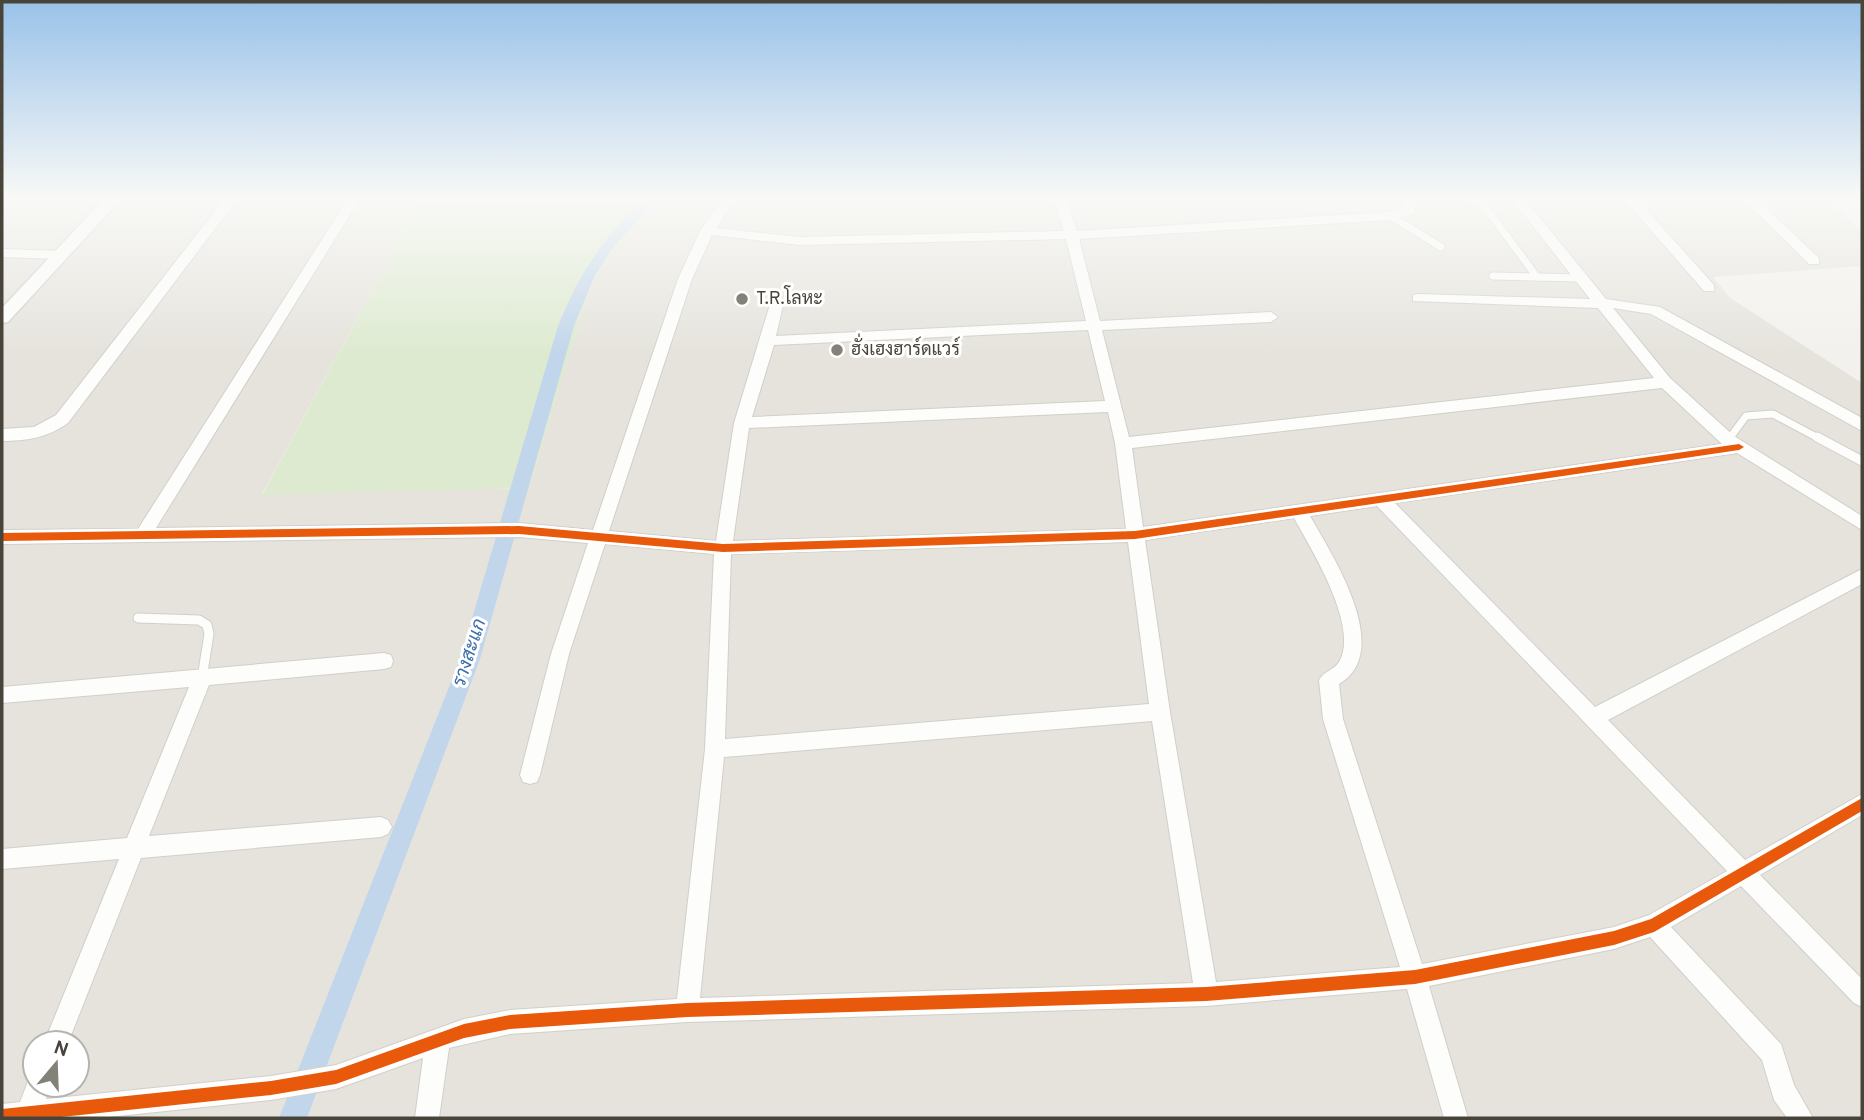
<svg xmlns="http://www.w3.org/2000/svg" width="1864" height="1120" font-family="Overpass,Sarabun,sans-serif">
<rect width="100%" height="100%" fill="#f2f1ed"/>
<path fill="#e5e3dc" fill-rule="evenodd" d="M2 197H423L262 494 529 488 595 270 661 197H1825L1862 231V266L1713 277 1730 298 1862 383V1118H2ZM35 1043H77V1085H35Z"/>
<path fill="#ddead0" d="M423 197H661L595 270 529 488 262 495Z"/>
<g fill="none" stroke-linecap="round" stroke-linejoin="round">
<path fill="#c2d6eb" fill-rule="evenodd" d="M645 197H660L613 247 594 277 574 326 480 659 307 1118H279L460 659 558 326C583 266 600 244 645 197Z"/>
<defs>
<g id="service-far1">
<path d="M1466 197 1486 208 1537 277"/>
<path d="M1391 216 1441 247"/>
<path d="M1493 276 1581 278"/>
<path d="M1729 439 1746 416 1773 414 1820 439"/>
</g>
<g id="service">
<path d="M1817 437 1862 461"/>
<path d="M1728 440 1730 437"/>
<path d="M138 618 199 620 207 625 209 634 202 678"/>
</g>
<g id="minor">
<path d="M226 197H239L68 423C47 438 26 441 2 441V429L34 427 56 415Z"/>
<path d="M349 197H361L156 528 519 523 593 530 678 279 700 231 724 197H736L716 228 800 237 1064 231 1053 197H1065L1077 231 1390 212 1402 209 1404 205 1399 197H1411L1416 205 1413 214 1391 220 1079 239 1100 321 1271 312 1278 317 1271 322 1102 330 1129 437 1654 378 1598 308 1413 301V295L1418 294 1590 299 1510 197H1523L1606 299 1660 307 1862 418V431L1651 314 1613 308 1670 378 1734 436 1862 516V530L1737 453 1395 503 1595 707 1862 569V584L1608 720 1745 860 1862 794V815L1760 875 1862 979V1007L1854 1003 1741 886 1671 927 1781 1044 1794 1085 1813 1118H1787L1774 1100 1762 1060 1650 937 1614 949 1429 986 1468 1118H1444L1407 989 1206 1006 687 1022 510 1034 449 1048 439 1118H415L423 1058 336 1089 271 1100 99 1118H2V1104L20 1102 30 1076 35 1074V1085H51L46 1099 271 1076 336 1065 464 1019 510 1010 677 999 705 749 714 554 605 544 569 654 540 775 537 782 530 784 523 782 520 775 551 654 588 543 519 537 2 544V530L138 529ZM712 235 800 245 1066 239 1086 321 776 336 784 301 782 298H772L734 423 716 541 609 531 692 279ZM1088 330 1105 401 752 417 774 345ZM1662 388 1722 444 1143 527 1132 448ZM1108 412 1115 443 1126 529 733 541 749 428ZM1377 506 1727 871 1649 915 1614 927 1422 964 1343 719 1339 684C1395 651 1332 555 1310 516ZM1294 518C1311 549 1360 627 1339 662 1334 670 1324 671 1319 680L1323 719 1400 967 1216 982 1170 712 1145 540ZM1128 542 1149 704 725 739 731 554ZM1152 721 1193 983 700 998 724 757Z"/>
<path d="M1622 197H1635L1714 285V291H1704Z"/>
<path d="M1741 197H1754L1819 258V264H1809Z"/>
<path d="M2 249 60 251 67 255 60 259 2 257Z"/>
<path d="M384 653 391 655 393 661 391 667 384 669 209 685 149 836 381 817 388 820 392 827 388 834 381 837 141 858 68 1043H44L119 859 2 869V849L127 838 189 687 2 703V687Z"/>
</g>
<path id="tertiary" d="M106 197H123L8 322 2 323V308Z"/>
</defs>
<use href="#service-far1" stroke="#d0cfcb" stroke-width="9"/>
<use href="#service" stroke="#d0cfcb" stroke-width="11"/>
<use href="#minor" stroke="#d0cfcb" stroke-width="2"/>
<use href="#tertiary" stroke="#d0cfcb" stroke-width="3"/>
<use href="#service-far1" stroke="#fdfdfc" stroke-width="7"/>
<use href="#service" stroke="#fdfdfc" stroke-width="9"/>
<use href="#minor" fill="#fdfdfc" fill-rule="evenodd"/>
<use href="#tertiary" fill="#fdfdfc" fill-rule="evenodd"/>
<defs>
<g id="cycleway">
<path d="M1739 444 1744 447 1739 450 1135 539 723 552 519 534 2 541V533L519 526 723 544 1135 531Z"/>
<path d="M1862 798V811L1654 932 1614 945 1415 984 1206 1001 687 1017 510 1029 464 1038 336 1084 271 1095 52 1118H2V1109L271 1081 336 1070 464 1024 510 1015 687 1003 1206 987 1415 970 1614 931 1651 919Z"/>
</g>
</defs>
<use href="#cycleway" stroke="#fff" stroke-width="5"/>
<use href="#cycleway" fill="#e8590c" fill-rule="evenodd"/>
</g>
<linearGradient id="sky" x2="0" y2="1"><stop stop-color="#99c2e9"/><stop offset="0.56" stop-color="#f9f9f7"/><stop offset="1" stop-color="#f9f9f7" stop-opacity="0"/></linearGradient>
<rect width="1864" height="354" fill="url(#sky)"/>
<g fill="#848179" stroke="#fff" stroke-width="2.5">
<circle cx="742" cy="299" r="7"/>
<circle cx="837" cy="350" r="7"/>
</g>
<g text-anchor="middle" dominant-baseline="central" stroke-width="6" stroke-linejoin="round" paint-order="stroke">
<g font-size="18" fill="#48443a" stroke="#fff" text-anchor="start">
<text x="756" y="299">T.R.โลหะ</text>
<text x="851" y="350">ฮั่งเฮงฮาร์ดแวร์</text>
</g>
<g font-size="19" font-style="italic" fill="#3c6eaa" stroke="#fff">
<text transform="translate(470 653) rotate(-72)">รางสะแก</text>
</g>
</g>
<rect width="1864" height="1120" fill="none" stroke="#48443a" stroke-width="7"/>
<g transform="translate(56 1064) rotate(19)"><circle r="33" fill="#ffffff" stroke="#b6b4b0" stroke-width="2"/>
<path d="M0-5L12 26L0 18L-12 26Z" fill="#848179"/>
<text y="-10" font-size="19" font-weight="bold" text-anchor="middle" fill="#48443a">N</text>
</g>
</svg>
